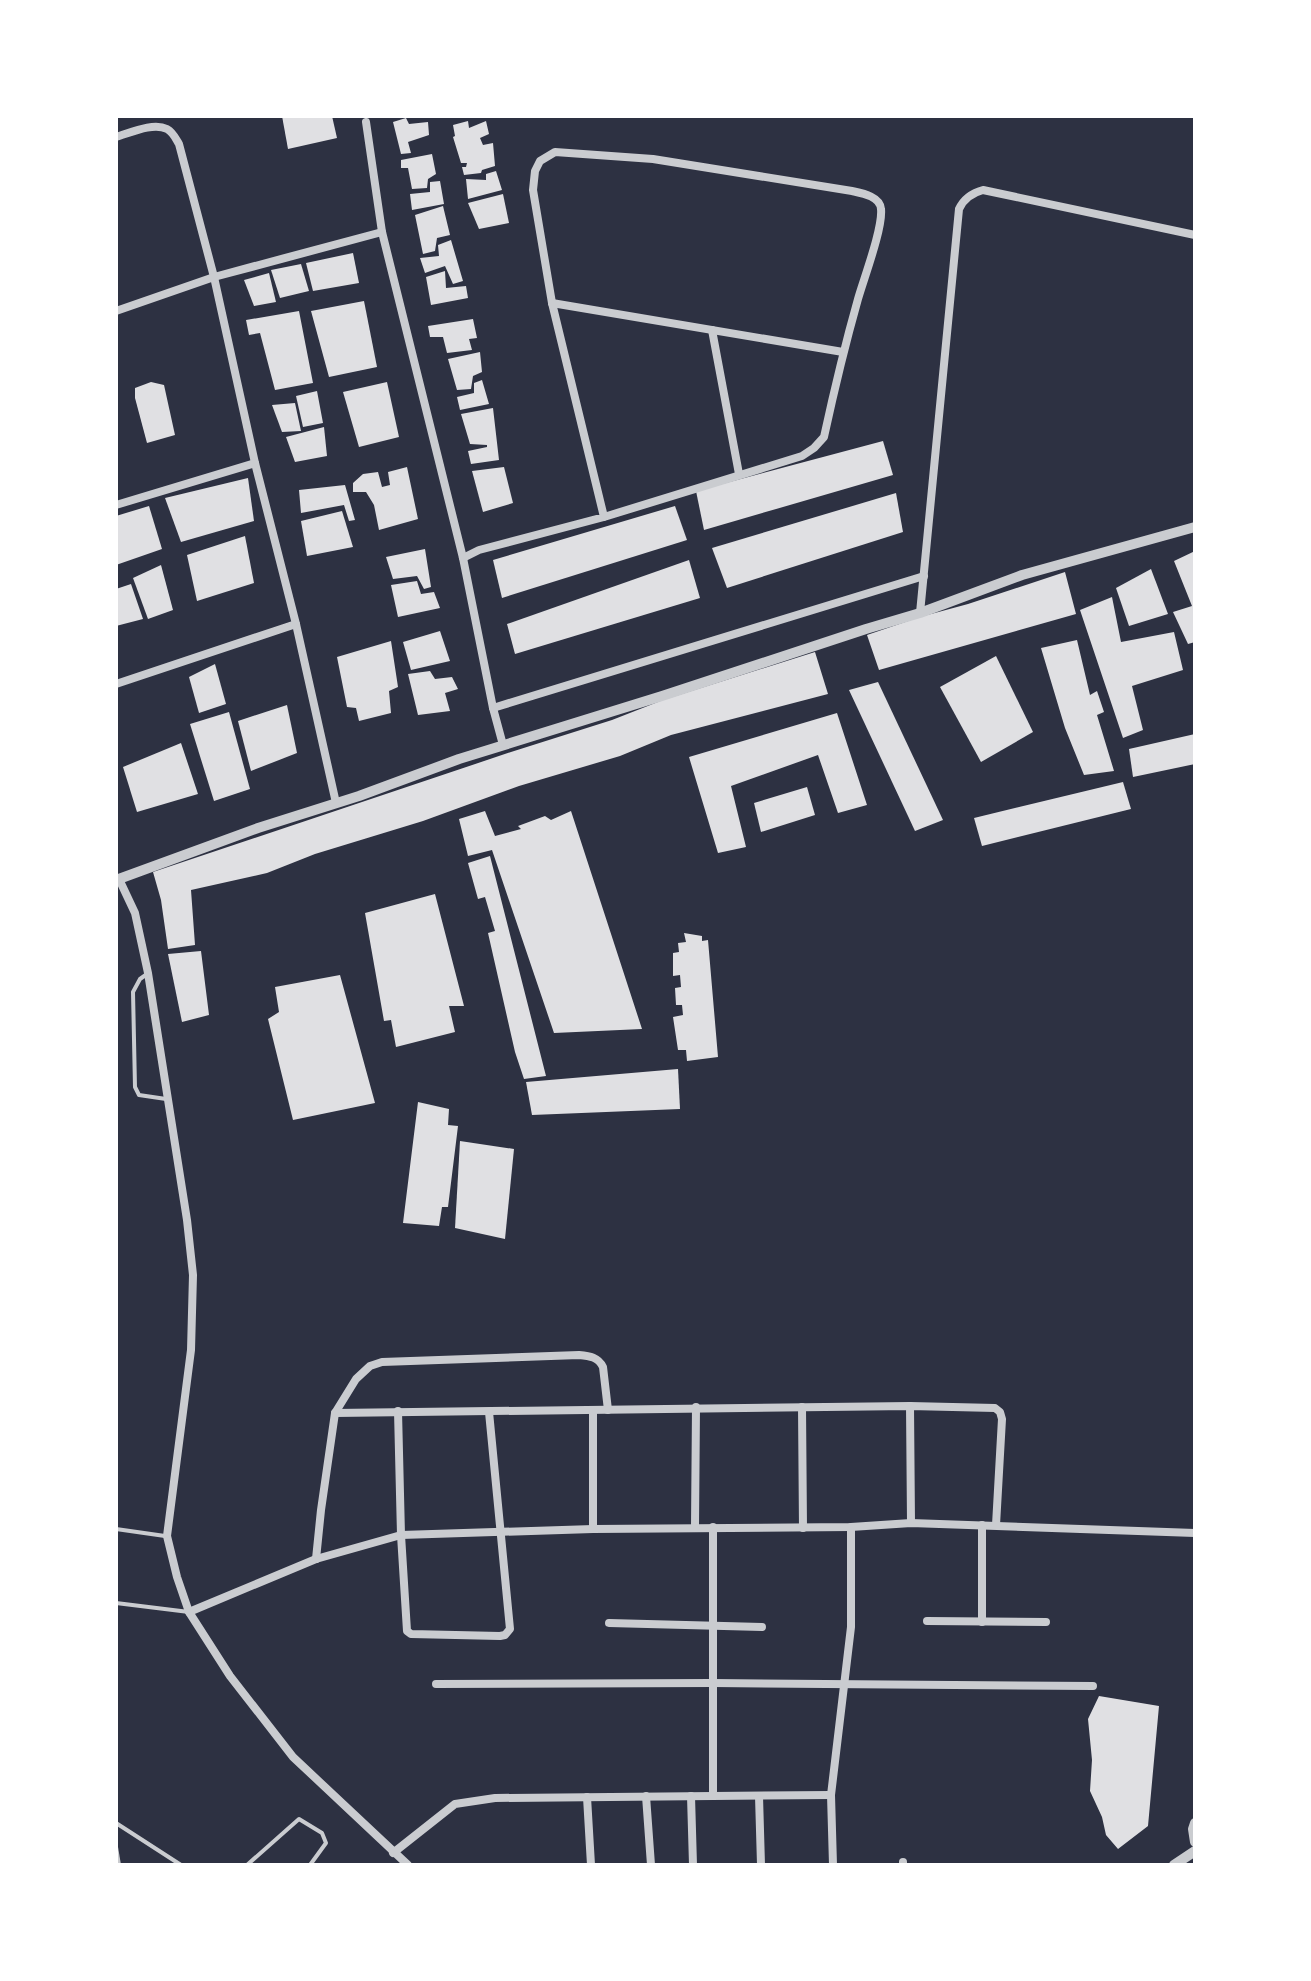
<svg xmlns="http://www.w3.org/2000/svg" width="1311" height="1981" font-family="'Exo 2',sans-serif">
<rect width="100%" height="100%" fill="#2d3142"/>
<g fill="#e0e0e3">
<path d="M282 116H332L337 138 288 149Z"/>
<path d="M406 118 409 124 428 122 429 135 408 142 411 153 401 154 393 122Z"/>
<path d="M468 121 469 128 486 121 489 134 480 138 483 145 493 143 495 166 482 170 481 173 464 175 462 167H466L467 163H461L453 137 455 136 453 125Z"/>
<path d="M432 154 436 174 428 179 427 188 412 189 408 168H401V160Z"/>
<path d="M496 171 502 190 468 199 466 179 486 180V174Z"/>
<path d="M440 181 444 204 412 210 410 194 430 192V182Z"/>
<path d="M503 194 509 223 479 229 468 203Z"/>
<path d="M443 206 450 235 437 238 435 251 423 254 415 215Z"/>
<path d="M451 240 463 281 453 284 445 266 425 273 420 258 439 256 438 245Z"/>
<path d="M353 253 359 283 313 291 306 263Z"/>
<path d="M301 264 309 291 280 298 271 270Z"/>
<path d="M445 271 446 288 466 286 468 298 431 305 426 277Z"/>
<path d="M269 273 276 302 254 306 244 280Z"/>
<path d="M364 301 377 367 329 377 311 311Z"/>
<path d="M299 311 313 383 275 390 260 333 249 335 246 320Z"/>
<path d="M473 319 477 338 469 339 472 350 447 353 443 337H430L428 326Z"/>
<path d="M480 352 482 372 473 376 471 389 457 390 448 359Z"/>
<path d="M482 380 489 404 460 410 457 397 474 393V383Z"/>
<path d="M151 382 164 385 175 435 147 443 135 398V388Z"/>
<path d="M387 382 399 437 359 447 343 392Z"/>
<path d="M317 391 323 423 303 427 296 396Z"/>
<path d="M295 403 301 431 282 432 272 405Z"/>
<path d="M493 408 499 460 471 464 468 451 487 447V445L470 444 461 414Z"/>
<path d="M324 427 327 456 295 462 286 437Z"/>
<path d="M883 441 893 475 704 530 696 491Z"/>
<path d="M407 467 418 519 379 530 374 505 366 492H353V483L363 474 378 472 382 487 390 485 388 472Z"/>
<path d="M504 467 513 503 483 512 472 471Z"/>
<path d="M248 478 254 521 181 542 165 498Z"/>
<path d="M345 485 355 520 349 521 344 505 301 513 299 490Z"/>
<path d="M896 493 903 532 727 588 712 548Z"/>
<path d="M149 506 162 549 116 565V516Z"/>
<path d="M675 506 687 540 502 598 493 560Z"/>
<path d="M342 511 353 547 307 556 301 521Z"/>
<path d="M245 536 254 583 197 601 187 555Z"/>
<path d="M425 549 431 587 424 589 417 576 393 579 386 557Z"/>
<path d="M1195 551V642L1188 644 1173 612 1192 606 1174 561Z"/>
<path d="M689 560 700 598 515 654 507 624Z"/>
<path d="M161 565 173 610 148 619 133 578Z"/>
<path d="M1151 569 1168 614 1129 626 1116 588Z"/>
<path d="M1065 572 1076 614 879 670 867 635 920 617 968 604Z"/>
<path d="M417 581 421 594 434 592 440 608 398 617 391 585Z"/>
<path d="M131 584 143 619 116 626V589Z"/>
<path d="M1112 597 1121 642 1174 632 1183 670 1132 686 1143 730 1123 738 1080 610Z"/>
<path d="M440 631 450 661 411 670 403 642Z"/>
<path d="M1077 640 1090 695 1097 691 1104 712 1097 715 1114 771 1084 775 1065 728 1041 648Z"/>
<path d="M391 641 398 687 389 691 391 713 359 721 356 708 347 707 337 657Z"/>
<path d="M815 652 828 694 671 735 620 756 519 786 423 821 315 854 267 873 191 890 195 945 168 949 161 900 153 872 511 752 612 720 663 700Z"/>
<path d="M996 656 1033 732 981 762 940 687Z"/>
<path d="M215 664 226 704 199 713 189 677Z"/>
<path d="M430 671 435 679 452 677 458 689 445 693 450 711 418 715 408 674Z"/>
<path d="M878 682 943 820 915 831 849 690Z"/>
<path d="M287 705 297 753 251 771 238 721Z"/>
<path d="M229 712 250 789 214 801 190 724Z"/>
<path d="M837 713 867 805 838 813 818 755 731 786 746 847 718 853 689 757Z"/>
<path d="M1195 734V764L1133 777 1129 749Z"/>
<path d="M181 743 198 794 137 812 123 767Z"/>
<path d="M1123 782 1131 809 982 846 974 818Z"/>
<path d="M807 787 815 815 761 832 754 803Z"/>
<path d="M485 811 495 836 521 829 518 826 545 816 551 820 571 811 642 1029 554 1033 492 850 468 856 459 819Z"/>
<path d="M490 856 546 1076 524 1079 515 1052 488 933 495 931 485 897 478 899 468 863Z"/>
<path d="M435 894 464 1006H449L455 1032 396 1047 391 1020 384 1021 365 913Z"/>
<path d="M684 933 702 936V941L708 940 718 1057 687 1061 686 1050H678L673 1017 683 1015 682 1005H676L675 988 681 987 680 975 673 976V953L679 952 678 943 686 942Z"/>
<path d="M201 951 209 1015 182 1022 168 954Z"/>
<path d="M340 975 375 1103 293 1120 268 1019 279 1012 275 987Z"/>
<path d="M678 1069 680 1109 532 1115 526 1082Z"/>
<path d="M418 1102 449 1109 448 1125 458 1126 448 1207H442L439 1226 403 1223Z"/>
<path d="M460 1141 514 1149 505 1239 455 1228Z"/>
<path d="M1099 1696 1159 1706 1148 1826 1118 1849 1106 1835 1102 1817 1090 1791 1092 1760 1088 1719Z"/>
</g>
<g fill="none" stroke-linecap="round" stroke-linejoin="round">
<g stroke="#caccd0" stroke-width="4">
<path d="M147 974 140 979 133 992 135 1087 139 1095 166 1099"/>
<path d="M116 1529 165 1536"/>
<path d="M116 1603 189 1612"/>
<path d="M116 1823 181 1865"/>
<path d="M116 1847 119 1865"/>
<path d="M247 1865 299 1819 322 1833 326 1843 310 1865"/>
</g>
<g stroke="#caccd0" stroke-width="8">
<path d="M366 122 382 232 463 558 493 708 503 745"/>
<path d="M116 137C130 133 153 122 167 129 173 132 176 139 179 144L214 277 255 463 296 624 336 803"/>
<path d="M552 303 843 352"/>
<path d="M116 311 214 277 382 232"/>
<path d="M712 330 739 474"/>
<path d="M116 505 255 463"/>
<path d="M463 558 479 550 604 517 802 456 814 448 824 437C834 391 845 345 858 299 864 278 883 228 881 209 880 196 861 193 852 191L653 159 555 152 540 161 535 171 533 190 552 303 604 517"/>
<path d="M920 613 959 209C964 198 972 193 983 190L1195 235"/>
<path d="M116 684 296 624"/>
<path d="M493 708 924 576"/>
<path d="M119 879 135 913 148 973 187 1220 193 1275 191 1350 167 1536 177 1577 189 1612 230 1676 293 1757 408 1865"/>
<path d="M910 1406 911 1523"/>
<path d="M802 1407 803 1528"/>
<path d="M398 1411 401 1535 407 1631 411 1634 500 1636 505 1635 510 1629 489 1412"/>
<path d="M335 1413 910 1406 995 1408 1000 1412 1002 1419 996 1525"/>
<path d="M695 1527 696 1407"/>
<path d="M713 1527V1796"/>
<path d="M593 1529V1410"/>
<path d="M316 1559 321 1510 335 1413 356 1379 370 1366 382 1362 579 1355C590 1356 598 1357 603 1367L608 1410"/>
<path d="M189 1612 316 1559 401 1535 593 1529 851 1527 911 1523 1195 1533"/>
<path d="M927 1621 1046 1622"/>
<path d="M982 1622V1525"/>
<path d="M609 1623 762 1627"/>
<path d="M436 1684 713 1683 1093 1686"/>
<path d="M646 1796 651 1865"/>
<path d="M691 1796 693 1865"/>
<path d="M759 1796 761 1865"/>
<path d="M587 1797 591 1865"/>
<path d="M393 1853 455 1804 495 1798 831 1795"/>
<path d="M903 1862V1865"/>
<path d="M833 1865 831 1795 851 1627V1527"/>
</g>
<g stroke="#caccd0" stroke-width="10">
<path d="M116 880 258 828 359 796 459 759 662 696 866 629 920 613 1022 575 1195 527"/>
<path d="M1195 1823 1193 1829 1195 1842"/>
<path d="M1174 1865 1195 1851"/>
</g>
</g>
<rect width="1311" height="1981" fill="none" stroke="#ffffff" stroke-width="236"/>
</svg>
